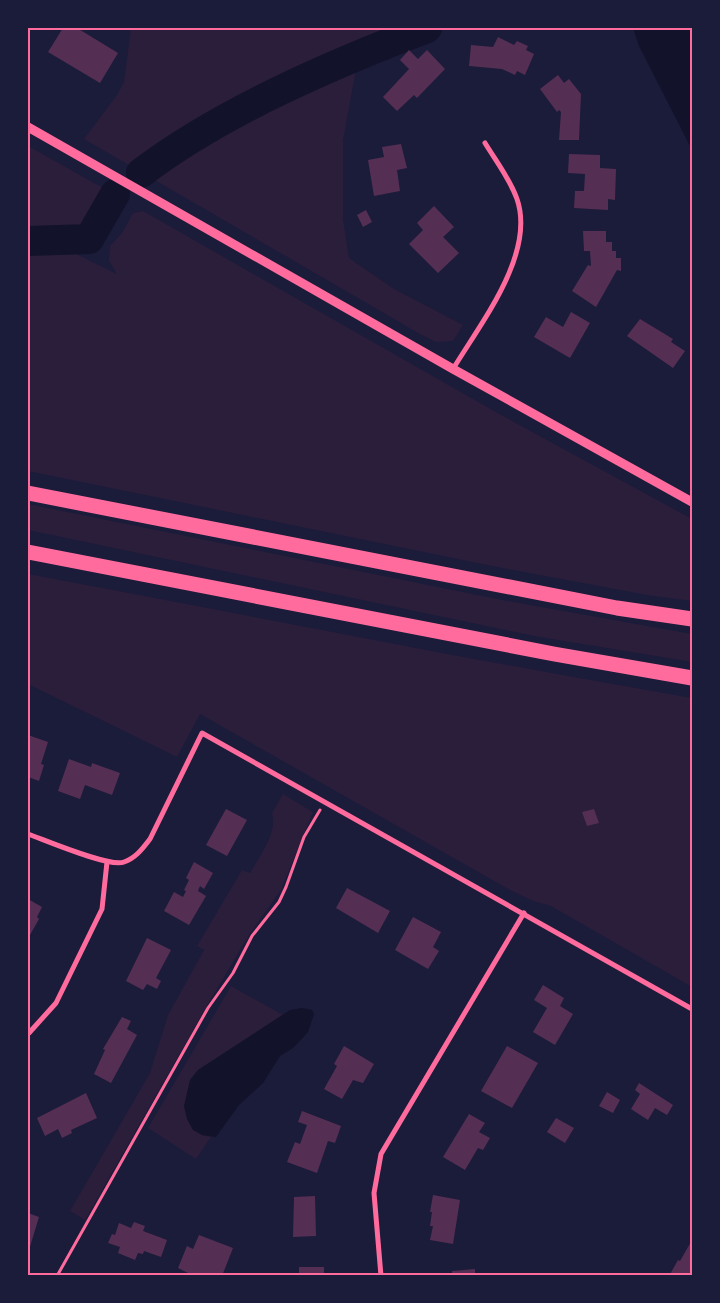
<svg xmlns="http://www.w3.org/2000/svg" width="720" height="1303" font-family="'Noto Sans',sans-serif">
<rect width="100%" height="100%" fill="#1b1b3a"/>
<g fill="#2a1e3b">
<path d="M131 28H449L403 42 357 65 343 140V219L349 258 394 289 463 325 453 341 436 342 420 334 84 139 117 95 124 82Z"/>
<path d="M28 146 121 198C126 221 98 234 80 233L74 253 117 274 109 261 110 246 122 233 133 213 143 211 494 411 692 519V601L647 595 497 567 28 471Z"/>
<path d="M28 504 502 600 692 634V662L534 636 28 530Z"/>
<path d="M28 574C249 615 470 660 692 698V987L551 906 533 901 510 890 200 714 177 757 28 684Z"/>
<path d="M283 794 313 812 281 890 249 935 205 1009 85 1220 70 1211 150 1073 168 1015 204 950 197 946 242 870 250 873C260 855 278 833 272 813Z"/>
<path d="M231 986 283 1015 198 1070 202 1135 211 1137 196 1159 148 1128Z"/>
</g>
<g fill="#12122b">
<path d="M633 28H692V150L639 46Z"/>
<path d="M302 1008 312 1010 314 1014 308 1032 293 1048 280 1056 263 1083 239 1105 216 1137 202 1135 193 1130 187 1119 184 1106 190 1080 198 1070 290 1010Z"/>
</g>
<g fill="none" stroke-linecap="round" stroke-linejoin="round">
<g stroke="#12122b" stroke-width="30">
<path d="M141 173C221 112 333 64 427 28"/>
<path d="M28 241 89 239 115 194"/>
</g>
</g>
<g fill="#542f53">
<path d="M63 28H77L118 53 100 83 48 52Z"/>
<path d="M498 37 514 45 517 41 528 46 526 50 534 54 525 75 517 71 515 75 502 69 469 66 471 45 493 47Z"/>
<path d="M409 50 418 59 427 50 445 69 417 98 414 95 397 111 383 97 409 69 400 60Z"/>
<path d="M558 75 564 83 569 79 581 94 579 140H559L561 112 559 110 557 112 540 89Z"/>
<path d="M401 144 407 168 397 170 400 191 374 196 368 160 384 157 382 147Z"/>
<path d="M569 154 600 155V168L616 169 615 200 608 199V210L574 208 575 191H584L585 174 568 173Z"/>
<path d="M434 206 454 227 443 237 459 253 438 273 409 244 423 230 417 223Z"/>
<path d="M366 210 372 222 363 227 357 215Z"/>
<path d="M583 231H606V242H612V251H616V258H621V271L617 270 596 307 572 291 588 265 591 266 590 251H584Z"/>
<path d="M571 312 590 323 570 358 534 337 546 317 563 327Z"/>
<path d="M640 319 673 339 671 342 685 351 673 368 627 336Z"/>
<path d="M28 735 48 742 41 764 44 765 39 781 28 777Z"/>
<path d="M69 759 91 767 92 763 120 773 112 795 85 785 80 799 58 791Z"/>
<path d="M226 809 247 820 227 856 206 845Z"/>
<path d="M594 809 599 823 587 826 582 812Z"/>
<path d="M194 862 213 873 204 889 200 886 198 891 206 896 189 925 164 911 174 892 183 897 186 891 184 890 189 880 186 878Z"/>
<path d="M347 888 390 911 378 933 336 908Z"/>
<path d="M28 899 42 907 37 917 39 919 30 935 28 934Z"/>
<path d="M413 917 441 932 433 947 439 951 428 969 395 950Z"/>
<path d="M147 938 171 950 156 978 161 981 157 989 147 984 143 990 126 981Z"/>
<path d="M543 985 564 998 560 1006 573 1014 555 1045 533 1032 547 1008 534 1000Z"/>
<path d="M122 1017 131 1021 127 1029 137 1035 111 1083 94 1074 105 1050 103 1049Z"/>
<path d="M344 1046 374 1064 363 1083 353 1080 342 1099 324 1089 337 1066 334 1064Z"/>
<path d="M507 1046 538 1063 512 1108 481 1091Z"/>
<path d="M639 1083 673 1105 667 1115 655 1108 648 1120 631 1109 640 1094 635 1090Z"/>
<path d="M607 1092 620 1100 613 1113 599 1106Z"/>
<path d="M86 1093 97 1118 71 1130 72 1133 62 1138 58 1129 45 1136 37 1118Z"/>
<path d="M302 1111 341 1126 335 1143 328 1141 317 1173 287 1162 295 1142 300 1144 307 1125 298 1122Z"/>
<path d="M469 1114 485 1123 479 1132 490 1138 483 1150 478 1148 465 1170 443 1157Z"/>
<path d="M556 1118 574 1128 565 1143 547 1132Z"/>
<path d="M433 1195 460 1200 453 1244 430 1240 433 1226H430L432 1212H430Z"/>
<path d="M315 1196 316 1236 293 1237 294 1197Z"/>
<path d="M28 1213 39 1217 29 1250 28 1249Z"/>
<path d="M134 1222 145 1226 143 1231 167 1240 161 1257 144 1251 143 1254 138 1253 135 1260 118 1253 120 1247 108 1243 112 1234 115 1235 119 1223 131 1228Z"/>
<path d="M199 1235 233 1248 222 1276H194L178 1268 187 1246 193 1249Z"/>
<path d="M692 1240V1276H669L678 1260 680 1261Z"/>
<rect x="299" y="1267" width="25" height="9"/>
<path d="M475 1269V1276H452V1271Z"/>
</g>
<g fill="none" stroke-linecap="round" stroke-linejoin="round">
<path stroke="#ff6b9d" stroke-width="3" d="M57 1276 208 1008 233 973 252 936 279 902 286 887 304 837 320 810"/>
<g stroke="#ff6b9d" stroke-width="5">
<path d="M453 369C480 324 536 254 517 199 510 179 496 161 485 143"/>
<path d="M28 834C45 840 110 868 124 862 136 858 143 848 150 839L202 733 692 1009"/>
<path d="M29 1033 56 1003 102 909 107 862"/>
<path d="M381 1276 374 1193 381 1154 524 913"/>
</g>
<path stroke="#ff6b9d" stroke-width="9" d="M28 127 453 369 692 502"/>
<g stroke="#ff6b9d" stroke-width="15">
<path d="M28 493 617 608 692 619"/>
<path d="M28 552 554 654 692 678"/>
</g>
</g>
<rect width="720" height="1303" fill="none" stroke="#1b1b3a" stroke-width="58"/>
<rect x="29" y="29" width="662" height="1245" fill="none" stroke="#ff6b9d" stroke-width="2"/>
</svg>
